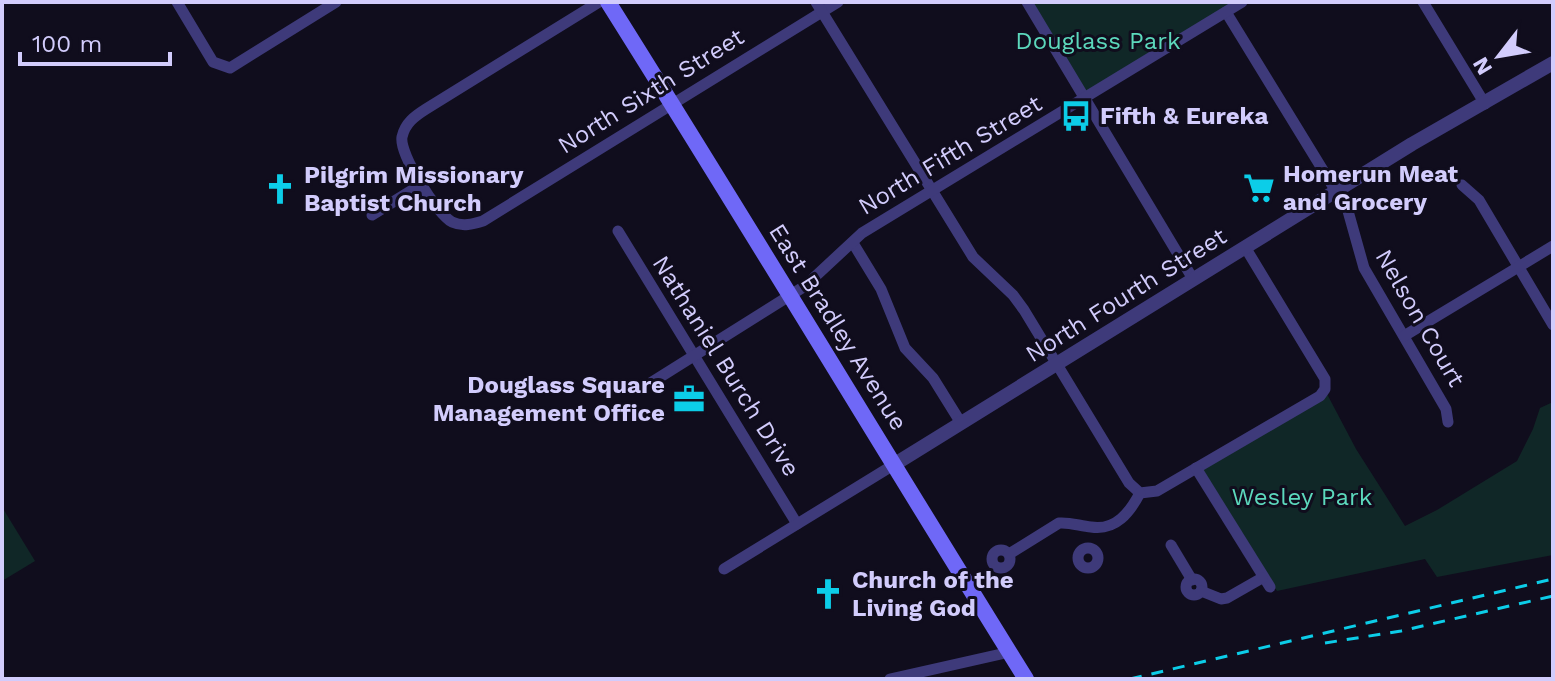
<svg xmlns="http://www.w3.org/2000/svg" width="1555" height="681" font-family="'Work Sans',sans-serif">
<rect width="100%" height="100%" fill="#100d1d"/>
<g fill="#102727">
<path d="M1028 2H1236L1085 96Z"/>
<path d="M1327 394 1356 449 1405 526 1437 510 1517 461 1533 429 1540 408 1553 402V555L1437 577 1425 559 1277 591 1196 468Z"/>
<path d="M2 507 35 561 2 581Z"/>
</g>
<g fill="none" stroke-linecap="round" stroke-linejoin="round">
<g stroke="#3e3a7a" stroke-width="11">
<path d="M177 2 213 62 230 68 336 2"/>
<path d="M599 2 426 109C415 116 405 123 402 137 399 154 437 214 452 222 463 227 473 224 483 221L838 2"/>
<path d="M816 2 973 257 1013 295 1024 310 1129 483 1140 493 1157 491 1320 396 1325 389V379L1245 247"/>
<path d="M1027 2 1193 279"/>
<path d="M1423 2 1485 104"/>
<path d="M1226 12 1348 211 1364 268 1446 409 1448 422"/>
<path d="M1462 185 1479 200 1553 325"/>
<path d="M372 215 422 184"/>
<path d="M618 231 797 524"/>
<path d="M853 243 881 289 905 348 933 378 961 423"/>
<path d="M1404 336 1553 246"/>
<path d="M649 384 805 286 862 233 1242 2"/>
<path d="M1196 468 1270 587"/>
<path d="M1171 545 1192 580"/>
<circle cx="1088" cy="558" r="10"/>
<circle cx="1001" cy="559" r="9"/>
<path d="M1009 554 1059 523C1070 522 1080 526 1091 527 1116 531 1130 512 1140 493"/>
<path d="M724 569 895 464"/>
<circle cx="1194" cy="587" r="8"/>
<path d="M1201 591 1221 599 1227 598 1262 578"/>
<path d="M890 679 1010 652"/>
</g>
<path stroke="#3e3a7a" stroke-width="14" d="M895 464 1412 144 1553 63"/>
<path stroke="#6f68f7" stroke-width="16" d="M608 2C749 226 886 454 1026 679"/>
<g stroke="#0ccde8" stroke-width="3" stroke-dasharray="12 10" stroke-linecap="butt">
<path d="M1325 643 1401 631 1553 596"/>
<path d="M1130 679 1553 579"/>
</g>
</g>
<defs>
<symbol id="bus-bare" viewBox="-9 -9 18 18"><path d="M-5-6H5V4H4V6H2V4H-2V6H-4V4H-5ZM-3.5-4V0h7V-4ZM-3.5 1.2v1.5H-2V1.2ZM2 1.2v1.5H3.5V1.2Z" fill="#0ccde8" stroke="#100d1d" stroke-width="2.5" paint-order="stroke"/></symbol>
<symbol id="supermarket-bare" viewBox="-9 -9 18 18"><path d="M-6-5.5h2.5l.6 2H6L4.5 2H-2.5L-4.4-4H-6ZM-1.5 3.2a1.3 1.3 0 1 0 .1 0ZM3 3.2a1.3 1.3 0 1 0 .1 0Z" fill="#0ccde8" stroke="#100d1d" stroke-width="2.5" paint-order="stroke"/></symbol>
<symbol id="church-bare" viewBox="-9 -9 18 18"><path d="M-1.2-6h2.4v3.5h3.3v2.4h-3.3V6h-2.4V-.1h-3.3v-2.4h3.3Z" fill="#0ccde8" stroke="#100d1d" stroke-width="2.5" paint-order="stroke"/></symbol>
<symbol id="office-bare" viewBox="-9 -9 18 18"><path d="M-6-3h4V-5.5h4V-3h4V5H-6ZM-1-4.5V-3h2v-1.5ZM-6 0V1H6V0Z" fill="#0ccde8" stroke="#100d1d" stroke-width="2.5" paint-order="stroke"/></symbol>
</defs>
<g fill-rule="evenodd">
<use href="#bus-bare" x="1054" y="94" width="44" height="44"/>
<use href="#supermarket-bare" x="1237" y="166" width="44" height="44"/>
<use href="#church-bare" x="258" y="167" width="44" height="44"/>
<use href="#office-bare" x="667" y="377" width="44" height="44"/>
<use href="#church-bare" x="806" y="572" width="44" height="44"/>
</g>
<g text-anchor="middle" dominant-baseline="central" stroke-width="6" stroke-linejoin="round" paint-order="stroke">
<g font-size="24" fill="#5cd8bc" stroke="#100d1d">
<text x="1098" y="41">Douglass Park</text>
<text x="1302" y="497">Wesley Park</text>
</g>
<g font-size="24" fill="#d2ccfc" stroke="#100d1d">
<text transform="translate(651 91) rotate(-32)">North Sixth Street</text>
<text transform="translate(950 155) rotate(-31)">North Fifth Street</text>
<text transform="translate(1126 295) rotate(-32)">North Fourth Street</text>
<text transform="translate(1420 318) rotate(60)">Nelson Court</text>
<text transform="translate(838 327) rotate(58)">East Bradley Avenue</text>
<text transform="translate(726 366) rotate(58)">Nathaniel Burch Drive</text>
</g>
<g font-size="24" font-weight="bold" fill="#d2ccfc" stroke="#100d1d" text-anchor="start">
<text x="1100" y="116">Fifth &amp; Eureka</text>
<text x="1283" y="174">Homerun Meat<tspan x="1283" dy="28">and Grocery</tspan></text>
<text x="304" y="175">Pilgrim Missionary<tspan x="304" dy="28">Baptist Church</tspan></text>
<text x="665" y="385" text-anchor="end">Douglass Square<tspan x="665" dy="28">Management Office</tspan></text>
<text x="852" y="580">Church of the<tspan x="852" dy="28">Living God</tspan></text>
</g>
</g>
<rect width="1555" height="681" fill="none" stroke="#d2ccfc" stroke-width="8"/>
<g transform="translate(1499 56) rotate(239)" stroke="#100d1d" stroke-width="6" paint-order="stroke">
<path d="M0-6L14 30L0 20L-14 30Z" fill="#d2ccfc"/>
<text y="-12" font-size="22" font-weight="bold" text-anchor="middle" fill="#d2ccfc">N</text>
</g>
<path d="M20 52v12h150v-12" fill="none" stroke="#d2ccfc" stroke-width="4"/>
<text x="32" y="52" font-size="24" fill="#d2ccfc" stroke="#100d1d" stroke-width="6" paint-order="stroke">100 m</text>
</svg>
